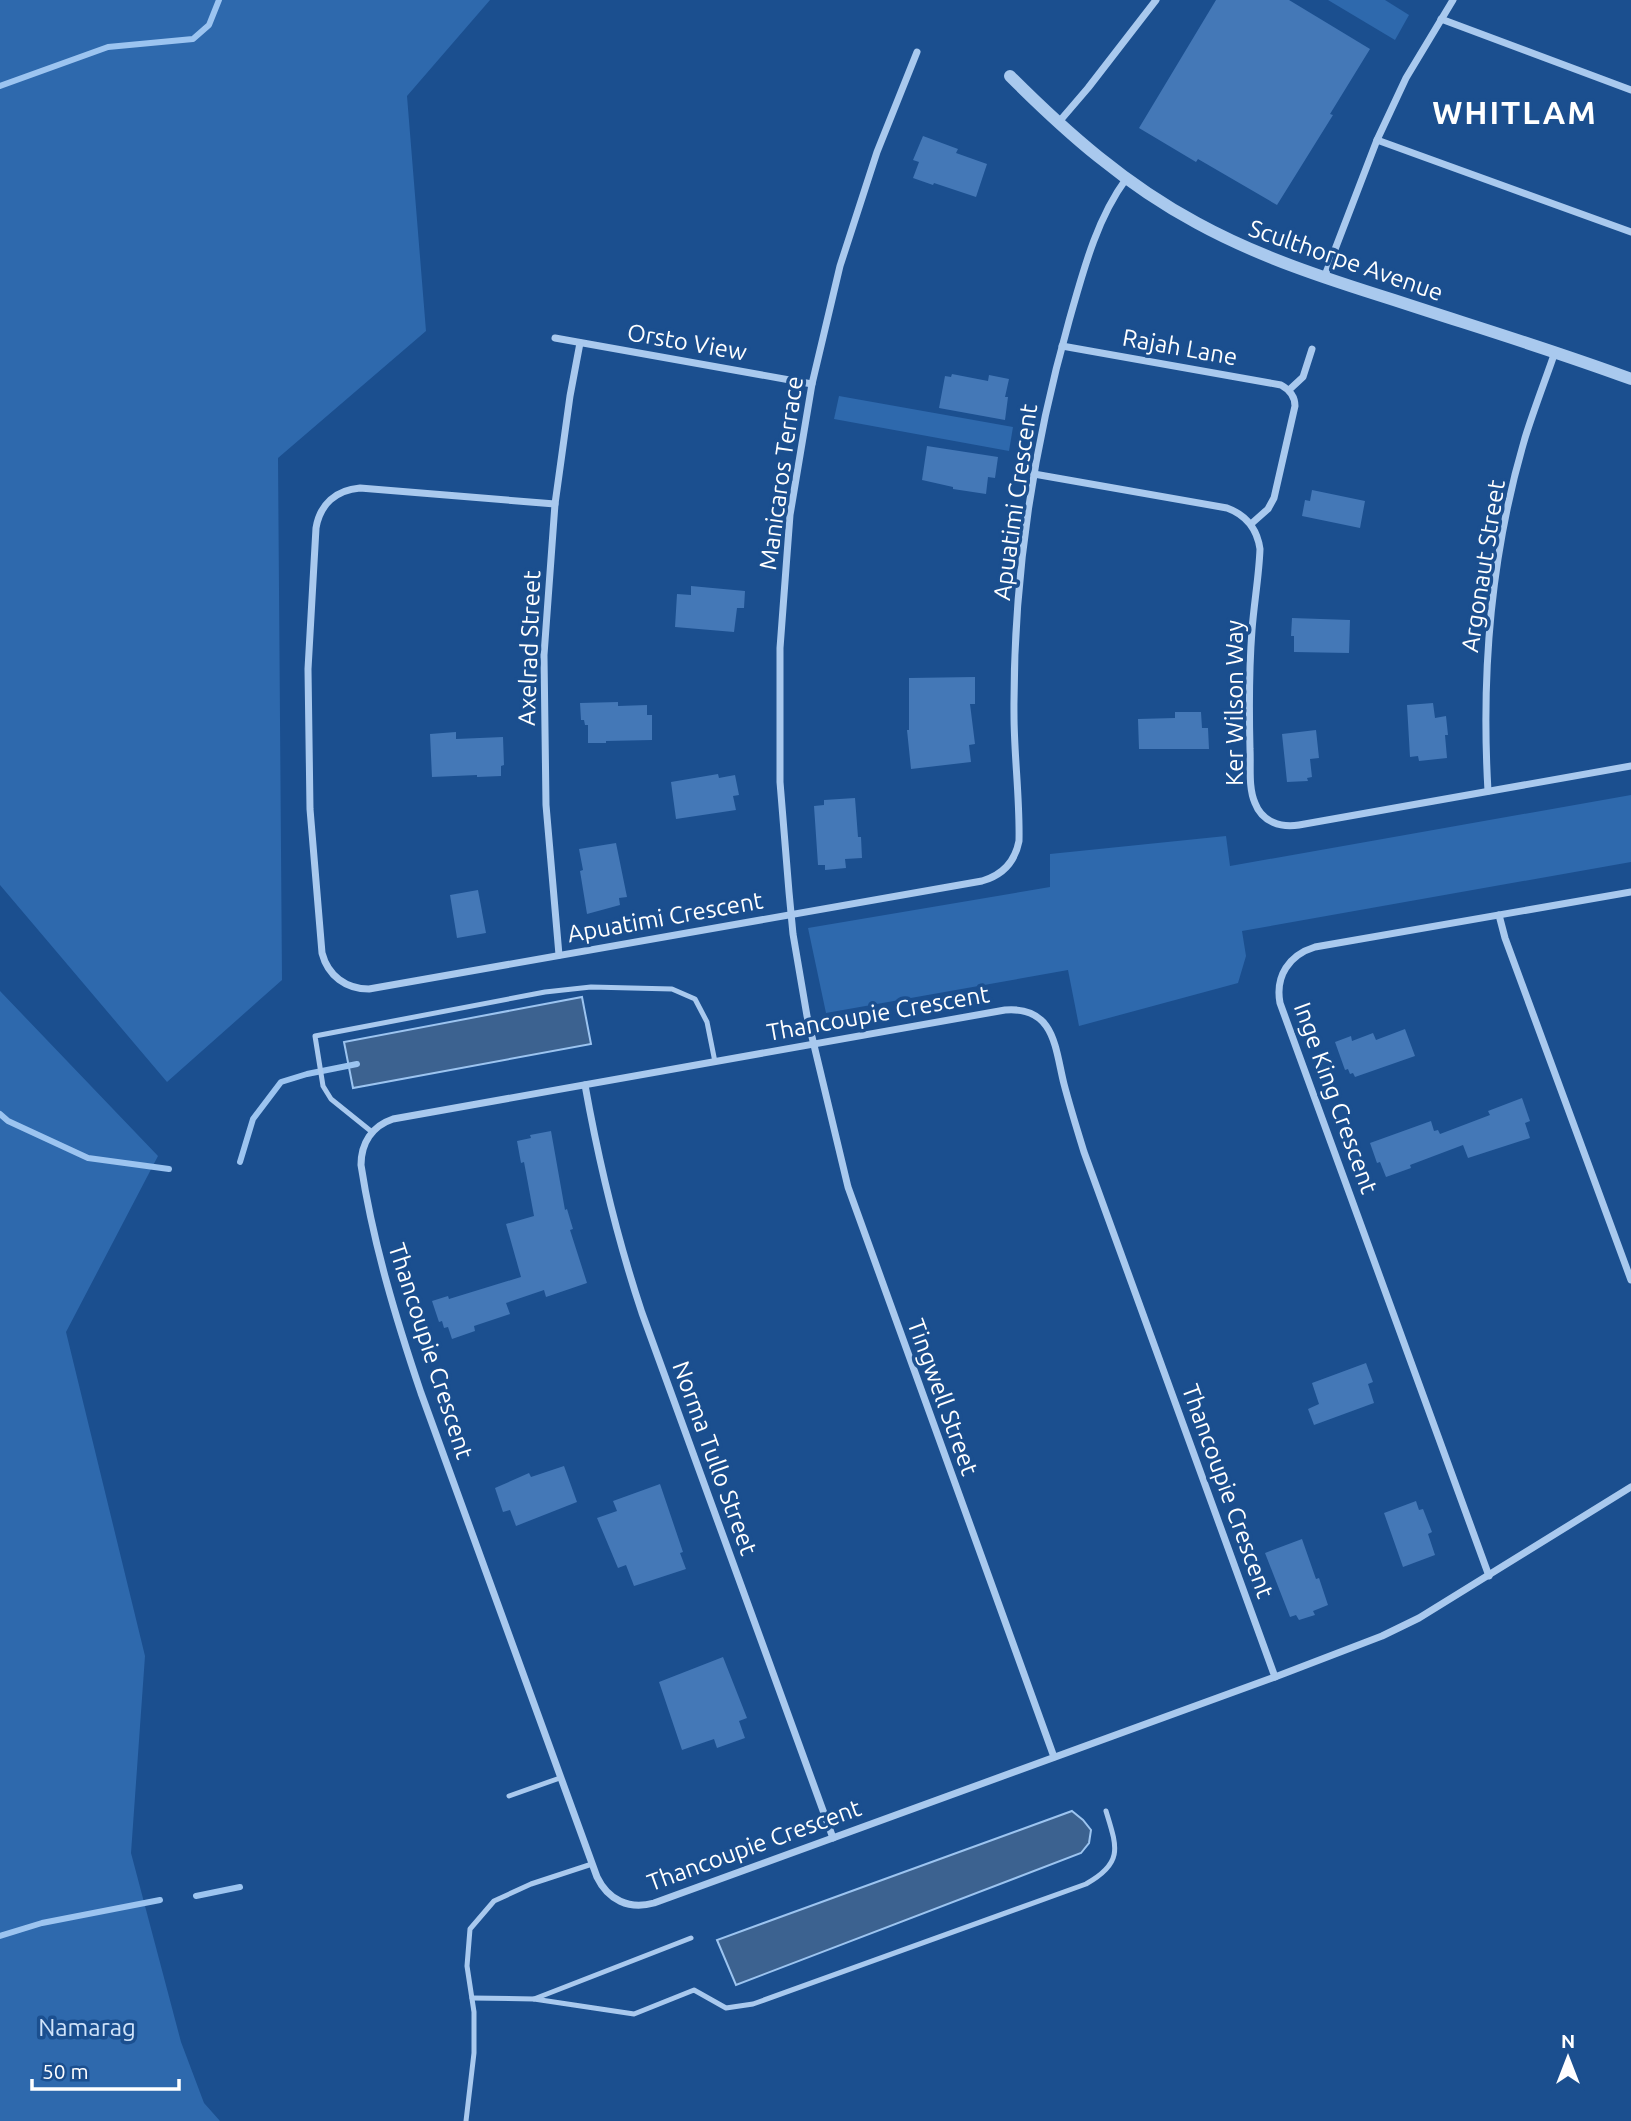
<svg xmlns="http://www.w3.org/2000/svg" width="1631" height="2121" font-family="Ubuntu,sans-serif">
<rect width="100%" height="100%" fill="#1b4f8f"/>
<g fill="#2e69ad">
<path d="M0 0H490L407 96 426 331 278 458 282 980 167 1082 0 885Z"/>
<path d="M1328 0H1385L1409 15 1395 40Z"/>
<path d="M839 396 1013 427 1009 451 834 419Z"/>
<path d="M1631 795V862L1242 931 1246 956 1238 983 1079 1026 1068 970 826 1013 808 928 1050 887V854L1226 836 1230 866Z"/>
<path d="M0 991 158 1156 66 1332 145 1656 131 1853 181 2042 204 2103 220 2121H0Z"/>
</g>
<g fill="#3c6290" stroke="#9cc4f0" stroke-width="2">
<path d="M582 997 591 1044 353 1088 344 1042Z"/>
<path d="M1072 1811 1083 1820 1091 1830 1089 1843 1081 1853 736 1985 717 1940Z"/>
</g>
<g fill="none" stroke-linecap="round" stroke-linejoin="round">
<g stroke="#9cc4f0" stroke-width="6">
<path d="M0 86 108 47 193 39 209 25 219 0"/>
<path d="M0 1114 8 1121 88 1158 169 1169"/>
<path d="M240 1162 253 1119 281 1082 307 1074 357 1064"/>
<path d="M196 1896 240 1887"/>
<path d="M0 1936 42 1923 160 1900"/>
</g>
</g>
<g fill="#4478b7">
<path d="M1216 0H1289L1370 49 1330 114 1333 115 1277 205 1198 159 1196 162 1139 128Z"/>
<path d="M923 136 958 149 956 153 987 164 976 197 934 183 933 185 913 178 919 162 913 160Z"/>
<path d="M952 374 988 381 989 375 1009 379 1005 397H1008L1005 420 939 408 945 376 951 377Z"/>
<path d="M927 446 998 457 995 478 988 477 986 494 953 489V487L922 480Z"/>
<path d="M1312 490 1365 501 1360 528 1302 516 1305 500 1310 501Z"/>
<path d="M691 586 745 591 744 608H737L734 632 675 627 677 594 691 595Z"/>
<path d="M1292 618 1350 620 1349 653 1294 652V636H1291Z"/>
<path d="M975 677V704H970L975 744 969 745 971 762 911 769 907 730H909V678Z"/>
<path d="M618 702V706L647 705V715H652V740L606 741V743H588V725H585L584 720H581L580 703Z"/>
<path d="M1433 703 1435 718 1446 716 1448 735H1445L1447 758 1419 761 1418 756 1410 757 1407 705Z"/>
<path d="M1175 712H1201L1202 728H1208L1209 749H1139L1138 719 1175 718Z"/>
<path d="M1316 730 1319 758 1310 759 1312 777 1307 778 1308 781 1287 782 1282 734Z"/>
<path d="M456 732V739L503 737 504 765 501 766V776L477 777V775L432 777 430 734Z"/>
<path d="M718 774 719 778 735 775 739 795 733 796 736 810 676 819 671 782Z"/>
<path d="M855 798 858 837H861L862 858 845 859 846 868 825 870V865H818L814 806 824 805V800Z"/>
<path d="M616 843 627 897 619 898 620 905 587 914 580 871 583 870 579 849Z"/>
<path d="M478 890 486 933 457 938 450 895Z"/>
<path d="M1405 1029 1415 1056 1355 1077 1353 1073 1350 1074 1348 1069 1345 1070 1335 1042 1351 1036 1352 1041 1373 1033 1376 1040Z"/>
<path d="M1522 1098 1530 1121 1525 1123 1530 1138 1468 1158 1463 1145 1410 1165 1411 1168 1386 1177 1380 1162 1377 1163 1370 1143 1431 1121 1434 1131 1438 1130 1440 1134 1490 1115 1488 1111Z"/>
<path d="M551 1131 565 1210 567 1209 573 1229 570 1230 587 1283 546 1297 544 1290 506 1303 510 1314 474 1326 475 1331 452 1339 448 1327 444 1328 442 1321 439 1322 432 1301 448 1296 449 1299 521 1277 506 1224 534 1216 524 1162 521 1163 517 1141 531 1138 530 1135Z"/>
<path d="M1366 1363 1373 1382 1368 1384 1374 1403 1314 1425 1308 1409 1319 1404 1312 1383Z"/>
<path d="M564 1466 577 1502 516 1526 510 1510 503 1512 495 1488 529 1473 531 1477Z"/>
<path d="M660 1484 683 1552 680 1553 686 1569 634 1586 626 1565 618 1568 597 1518 617 1511 613 1501Z"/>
<path d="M1416 1501 1419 1510 1423 1509 1432 1532 1428 1534 1435 1555 1403 1567 1384 1513Z"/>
<path d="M1302 1539 1316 1579 1319 1578 1328 1605 1313 1611 1315 1615 1299 1620 1296 1615 1290 1617 1265 1553Z"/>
<path d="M723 1657 747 1718 739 1721 745 1738 717 1748 714 1739 682 1750 659 1682Z"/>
</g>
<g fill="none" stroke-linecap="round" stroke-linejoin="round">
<g stroke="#a9c9ee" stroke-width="5">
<path d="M372 1132 331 1099 323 1086 315 1036 545 992 591 987 672 989 695 999 707 1022 715 1062"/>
<path d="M509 1796 560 1778"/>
<path d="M472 1998 534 1999 691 1938"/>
<path d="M534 1999 634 2014 694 1990 726 2008 753 2004 1086 1884C1124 1863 1117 1847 1106 1811"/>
<path d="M466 2121 474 2053V2012L467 1966 470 1929 494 1901 531 1884 592 1864"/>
</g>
<g stroke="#a9c9ee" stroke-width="7">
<path d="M1441 19 1631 90"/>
<path d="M917 52 877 152 840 266 812 384 790 515 780 648V782L789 892 793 934 807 1016 848 1187 1054 1757"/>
<path d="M1058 123 1088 88 1156 0"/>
<path d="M1377 140 1631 232"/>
<path d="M1324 278 1377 140 1406 78 1453 0"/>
<path d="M555 338 812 384"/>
<path d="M1062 346 1281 385C1290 390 1295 396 1295 406L1274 498 1268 509 1251 524"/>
<path d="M1289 390 1303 377 1312 349"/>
<path d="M1034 474 1227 508C1246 515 1257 528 1260 549 1259 576 1254 603 1252 630 1249 669 1249 709 1250 749 1251 766 1248 787 1255 803 1262 822 1281 828 1299 825L1631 766"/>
<path d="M555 504 360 488C336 490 320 504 316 528L308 669 310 809 322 953C328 976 346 989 369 989L982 881C1003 875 1015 862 1019 841 1020 799 1014 756 1014 714 1013 582 1033 448 1069 321 1083 272 1096 220 1126 179"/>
<path d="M1488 791C1481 672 1491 553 1525 438 1534 409 1545 381 1555 352"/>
<path d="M1499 915 1505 938 1631 1280"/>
<path d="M559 955 546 805 544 655 555 504 570 396 580 343"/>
<path d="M1005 1010C1055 1006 1055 1048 1064 1084 1070 1107 1077 1129 1084 1152L1275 1677 654 1903C629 1910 608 1900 597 1877L421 1393C396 1319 373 1243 361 1165 361 1143 372 1126 393 1119Z"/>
<path d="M585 1085C599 1163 617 1238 642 1313L833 1838"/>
<path d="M1489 1576 1280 1003C1275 976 1289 955 1315 947L1631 892"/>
<path d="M1275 1677 1382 1636 1419 1618 1631 1487"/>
</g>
<path stroke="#a9c9ee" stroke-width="12" d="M1010 76C1067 133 1126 185 1197 223 1259 257 1327 279 1394 300 1473 326 1553 350 1631 379"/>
</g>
<g text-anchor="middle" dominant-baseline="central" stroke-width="7" stroke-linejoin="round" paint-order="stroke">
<g font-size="24" fill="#fff" stroke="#1b4f8f">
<text transform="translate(1346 260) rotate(19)">Sculthorpe Avenue</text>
<text transform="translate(687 342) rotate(10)">Orsto View</text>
<text transform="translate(1180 347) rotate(10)">Rajah Lane</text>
<text transform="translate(781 473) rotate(-82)">Manicaros Terrace</text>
<text transform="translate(1015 502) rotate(-82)">Apuatimi Crescent</text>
<text transform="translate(1483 566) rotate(-81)">Argonaut Street</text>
<text transform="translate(529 648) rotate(-88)">Axelrad Street</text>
<text transform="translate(1234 703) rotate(-90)">Ker Wilson Way</text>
<text transform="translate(665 917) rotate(-10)">Apuatimi Crescent</text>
<text transform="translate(878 1013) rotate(-10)">Thancoupie Crescent</text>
<text transform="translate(1336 1098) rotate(70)">Inge King Crescent</text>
<text transform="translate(431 1351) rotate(72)">Thancoupie Crescent</text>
<text transform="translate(943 1397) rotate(70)">Tingwell Street</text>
<text transform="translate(715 1458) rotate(70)">Norma Tullo Street</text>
<text transform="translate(1228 1491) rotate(70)">Thancoupie Crescent</text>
<text transform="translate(754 1845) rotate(-20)">Thancoupie Crescent</text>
</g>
<g font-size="24" fill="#cfe3fa" stroke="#1b4f8f">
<text x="87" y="2027">Namarag</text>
</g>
<g font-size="32" font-weight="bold" letter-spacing="2" fill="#fff" stroke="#1b4f8f">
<text x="1515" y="112">WHITLAM</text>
</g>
</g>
<g transform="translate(1568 2058)" stroke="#1b4f8f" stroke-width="5" paint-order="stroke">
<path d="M0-5L12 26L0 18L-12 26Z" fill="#ffffff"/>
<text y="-10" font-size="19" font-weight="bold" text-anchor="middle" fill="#ffffff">N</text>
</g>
<path d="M32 2079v10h147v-10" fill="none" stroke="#ffffff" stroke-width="3.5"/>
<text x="42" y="2079" font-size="21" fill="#ffffff" stroke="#1b4f8f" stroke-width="5" paint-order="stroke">50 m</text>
</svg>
